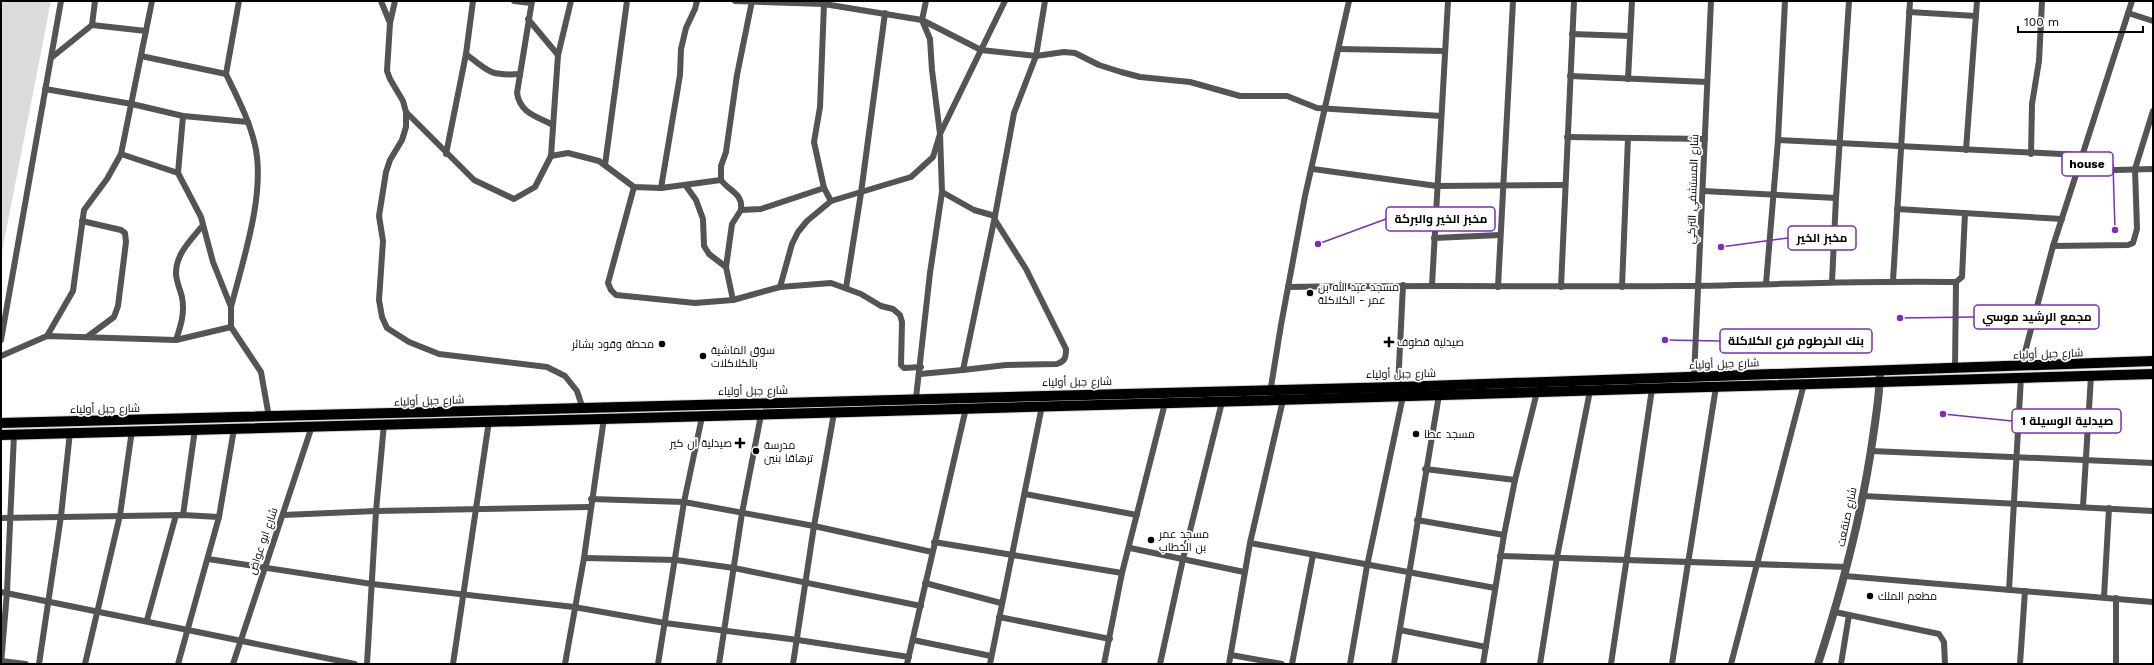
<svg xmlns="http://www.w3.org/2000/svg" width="2154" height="665" font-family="'Work Sans',Cairo,sans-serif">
<rect width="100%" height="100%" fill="#fff"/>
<path fill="#dbdbdb" d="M1 1H51L1 257Z"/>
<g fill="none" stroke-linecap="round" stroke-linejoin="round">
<defs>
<g id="primary">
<path d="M1 423 1398 387 2153 361"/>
<path d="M1 435C426 423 852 413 1277 400 1569 392 1861 381 2153 374"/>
</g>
</defs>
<use href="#primary" stroke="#dbdbdb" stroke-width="12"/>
<g stroke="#545454" stroke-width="6">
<path d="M381 1 390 23 387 71 390 79 403 101 406 112V127L402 140 390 160 386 172 379 216 383 241 379 300 382 317 387 328 409 342 439 354 547 367 565 376 577 391 583 409"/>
<path d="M514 1 531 3"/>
<path d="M532 1 517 93C520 113 536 116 553 125"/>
<path d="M735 1 824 4 922 20 981 50 1005 1"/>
<path d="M824 4 820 107 814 142 824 188 831 201"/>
<path d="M1909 12 1976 16"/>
<path d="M2128 13 2153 21"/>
<path d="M528 19 558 55"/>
<path d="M390 23 395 1"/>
<path d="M92 25 95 1"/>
<path d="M1572 34 1630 36"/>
<path d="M1339 49 1444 51"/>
<path d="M466 54C489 72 490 76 520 74"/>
<path d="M141 56 226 74C237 97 249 119 255 145 266 193 243 260 231 307"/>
<path d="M51 58 92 25 146 31"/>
<path d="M226 74 239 1"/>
<path d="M1570 76 1707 82"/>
<path d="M1628 79 1632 1"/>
<path d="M45 89 132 104 183 116 178 173 201 217 213 262 231 307V327L261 372 269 417"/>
<path d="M406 112 474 180 514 199 535 187 551 156 568 153 599 161 634 187 661 188 721 180"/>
<path d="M183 116 248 122"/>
<path d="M1567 137 1705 139"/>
<path d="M1778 140 2081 155"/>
<path d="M1966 150 1977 1"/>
<path d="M121 154 178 173"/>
<path d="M446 154 466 54 473 1"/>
<path d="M2031 154 2032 104 2039 61 2042 1"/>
<path d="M551 156 558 55 571 1"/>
<path d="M605 165 627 1"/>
<path d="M1313 169 1437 186 1565 185"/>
<path d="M2077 171 2153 169"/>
<path d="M686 186 696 200 703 219 704 246 709 254 726 267"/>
<path d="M634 187 608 283 611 290 616 295 695 303 733 300 780 287 792 244 798 232 807 221 831 201 911 177 933 157 940 134 981 50 1036 56 1064 52 1075 53 1099 65 1121 72 1140 77 1190 82 1240 96H1287L1317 108 1441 116"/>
<path d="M661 188 680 75 681 49 686 28 695 9 697 1"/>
<path d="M1703 191 1836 198"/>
<path d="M942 192 974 210 995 216"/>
<path d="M1897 209 2062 219"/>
<path d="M741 210C743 193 730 192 721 180V166L726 152 737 75 752 1"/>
<path d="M82 221 121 230 125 233 126 242 118 306 114 317 87 337"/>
<path d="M1434 238 1500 235"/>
<path d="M2053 246 2128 245 2133 243 2137 229 2135 169 2153 111"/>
<path d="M1893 281 1910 1"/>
<path d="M1832 282 1836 198 1849 1"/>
<path d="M1766 284 1778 140 1785 1"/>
<path d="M1432 285 1448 1"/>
<path d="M780 287 831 283 861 294 881 306 893 309 900 315 902 322 901 365 904 368 921 367"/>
<path d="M1288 287C1419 285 1550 287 1681 286 1773 285 1864 280 1956 282L1962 277 1965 213"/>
<path d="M1498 287 1513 1"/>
<path d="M1561 287 1574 1"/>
<path d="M1622 287 1628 138"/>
<path d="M846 288 861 193 885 13"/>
<path d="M733 300 726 267 732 224 741 210 761 209 824 188"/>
<path d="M47 336 73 291 84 210 107 179 121 154 152 1"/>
<path d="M1 340 61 1"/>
<path d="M176 340C181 325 185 313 182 297 180 289 176 281 176 273 176 253 192 239 203 225"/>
<path d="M1 356 47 336 176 340 231 327"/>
<path d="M2021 367 2053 246 2132 1"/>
<path d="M1955 369 1956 282"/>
<path d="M963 370 1006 365 1057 364C1065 361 1066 358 1066 349L1026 269 995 220"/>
<path d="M920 374 963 370 995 216 1014 113 1036 56 1045 1"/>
<path d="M1694 377 1711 1"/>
<path d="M1398 387 1403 285"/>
<path d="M1270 393 1281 325 1305 196 1349 1"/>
<path d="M916 398 930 273 942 192 940 134 932 70 930 39 922 20 926 1"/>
<path d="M1871 451 2153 463"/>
<path d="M1425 469 1515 480"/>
<path d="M1025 494 1137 515"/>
<path d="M1863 496 2153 511"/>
<path d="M591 499 684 502 814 526 932 552"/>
<path d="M2083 506 2091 376"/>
<path d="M183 515 195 429"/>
<path d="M283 515 376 511 590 507"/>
<path d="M1 518 183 515 219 517"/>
<path d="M1417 520 1504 535"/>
<path d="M934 542 1122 573"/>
<path d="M1250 543 1495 588"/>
<path d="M1130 548 1244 572"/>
<path d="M1500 556 1847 567"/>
<path d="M584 558 676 560 734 568 921 606"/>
<path d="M208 559 372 584 574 607 665 623 798 640 909 657"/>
<path d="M1845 576 2153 602"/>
<path d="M925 583 1001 603"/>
<path d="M2009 590 2021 377"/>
<path d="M1 592 355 664"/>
<path d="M2104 597 2109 508"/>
<path d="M1835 612 1939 634 1944 642 1945 664"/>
<path d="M999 617 1110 639"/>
<path d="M147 620 176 515"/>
<path d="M1400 630 1486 647"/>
<path d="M913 640 991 656"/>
<path d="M1231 655 1282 664"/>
<path d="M1 661 26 664"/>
<path d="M1 664 7 592 14 434"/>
<path d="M39 664 61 516 70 432"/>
<path d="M85 664 120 515 132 430"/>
<path d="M178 664 219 517 234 429"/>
<path d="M233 664 312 426"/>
<path d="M367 664 376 511 384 424"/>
<path d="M453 664 489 421"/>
<path d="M565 664 584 558 604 418"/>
<path d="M658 664 684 502 702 417"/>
<path d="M719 664 742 513 761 415"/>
<path d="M793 664 814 526 834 413"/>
<path d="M907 664 966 408"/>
<path d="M990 664 1042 406"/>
<path d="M1104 664 1122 573 1165 403"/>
<path d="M1160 664 1183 559 1222 402"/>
<path d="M1229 664 1250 543 1283 400"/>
<path d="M1292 664 1313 555"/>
<path d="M1350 664 1367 566 1403 396"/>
<path d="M1394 664 1439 395"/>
<path d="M1483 664 1504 535 1515 480 1537 392"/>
<path d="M1540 664 1557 557 1590 391"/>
<path d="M1611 664 1652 389"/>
<path d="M1672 664 1716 387"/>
<path d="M1731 664 1804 384"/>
<path d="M1841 664 1849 615"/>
<path d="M2020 664 2025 591"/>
<path d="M2116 664V598"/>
</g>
<path stroke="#545454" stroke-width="8" d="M1818 664C1842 590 1862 514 1873 437 1876 415 1880 393 1880 371"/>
<use href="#primary" stroke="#000" stroke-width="10"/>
</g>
<g fill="#000" stroke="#fff" stroke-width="1.5">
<circle cx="1310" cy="293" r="4"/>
<path d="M1387 336h4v4h4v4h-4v4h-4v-4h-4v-4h4z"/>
<circle cx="662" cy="344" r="4"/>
<circle cx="703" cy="356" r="4"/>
<circle cx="1416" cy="434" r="4"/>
<path d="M738 437h4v4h4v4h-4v4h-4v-4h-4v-4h4z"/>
<circle cx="756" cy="451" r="4"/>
<circle cx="1151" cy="540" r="4"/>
<circle cx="1870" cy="596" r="4"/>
</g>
<g text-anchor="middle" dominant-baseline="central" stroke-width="3.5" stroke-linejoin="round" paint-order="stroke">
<g font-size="11" fill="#000" stroke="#fff">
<text transform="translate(1693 189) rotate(-88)">شارع المستشفي التركي</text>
<text transform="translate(2048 354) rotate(-2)">شارع جبل أولياء</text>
<text transform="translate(1724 364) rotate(-2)">شارع جبل أولياء</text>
<text transform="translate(1401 374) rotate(-1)">شارع جبل أولياء</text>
<text transform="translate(1077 382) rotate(-1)">شارع جبل أولياء</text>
<text transform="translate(753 391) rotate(-1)">شارع جبل أولياء</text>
<text transform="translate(429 401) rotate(-2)">شارع جبل أولياء</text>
<text transform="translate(105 409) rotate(-1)">شارع جبل أولياء</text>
<text transform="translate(1847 517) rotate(-78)">شارع صنقعت</text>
<text transform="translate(263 541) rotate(-71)">شارع ابو عواض</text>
</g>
<g font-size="11" fill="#000" stroke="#fff" text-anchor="start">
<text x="1318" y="287">مسجد عبد الله بن<tspan x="1318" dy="13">عمر - الكلاكلة</tspan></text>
<text x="1397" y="342">صيدلية قطوف</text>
<text x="654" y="344" text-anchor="end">محطة وقود بشائر</text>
<text x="711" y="350">سوق الماشية<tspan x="711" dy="13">بالكلاكلات</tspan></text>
<text x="1424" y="434">مسجد عطا</text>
<text x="732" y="443" text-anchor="end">صيدلية ان كير</text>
<text x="764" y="445">مدرسة<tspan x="764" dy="13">ترهاقا بنين</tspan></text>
<text x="1159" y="534">مسجد عمر<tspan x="1159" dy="13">بن الخطاب</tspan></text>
<text x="1878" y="596">مطعم الملك</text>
</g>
</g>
<path fill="none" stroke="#7b2cbf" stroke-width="1.5" d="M2115 230L2113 164M1318 244L1386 219M1721 247L1788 238M1900 318L1974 317M1665 340L1720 341M1943 414L2012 421"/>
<g fill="#7b2cbf" stroke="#fff" stroke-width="1.5">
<circle cx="2115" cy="230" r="4"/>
<circle cx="1318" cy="244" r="4"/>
<circle cx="1721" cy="247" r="4"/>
<circle cx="1900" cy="318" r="4"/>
<circle cx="1665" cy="340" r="4"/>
<circle cx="1943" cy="414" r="4"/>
</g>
<g fill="#fff" stroke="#7b2cbf" stroke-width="1.5">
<rect x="2062" y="152" width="51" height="24" rx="4"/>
<rect x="1386" y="207" width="109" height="24" rx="4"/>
<rect x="1788" y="226" width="68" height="24" rx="4"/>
<rect x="1974" y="305" width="125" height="24" rx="4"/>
<rect x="1720" y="329" width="152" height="24" rx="4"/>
<rect x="2012" y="409" width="109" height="24" rx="4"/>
</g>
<g font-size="12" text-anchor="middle" font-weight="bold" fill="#000">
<text x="2087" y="168">house</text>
<text x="1441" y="223">مخبز الخير والبركة</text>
<text x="1822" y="242">مخبز الخير</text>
<text x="2037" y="321">مجمع الرشيد موسي</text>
<text x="1796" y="345">بنك الخرطوم فرع الكلاكلة</text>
<text x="2067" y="425">صيدلية الوسيلة 1</text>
</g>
<rect width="2154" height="665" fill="none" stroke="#000000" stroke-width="4"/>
<path d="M2018 26v6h125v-6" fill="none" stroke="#000000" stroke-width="2"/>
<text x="2024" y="26" font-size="12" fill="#000000" stroke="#ffffff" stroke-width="3" paint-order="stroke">100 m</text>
</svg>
